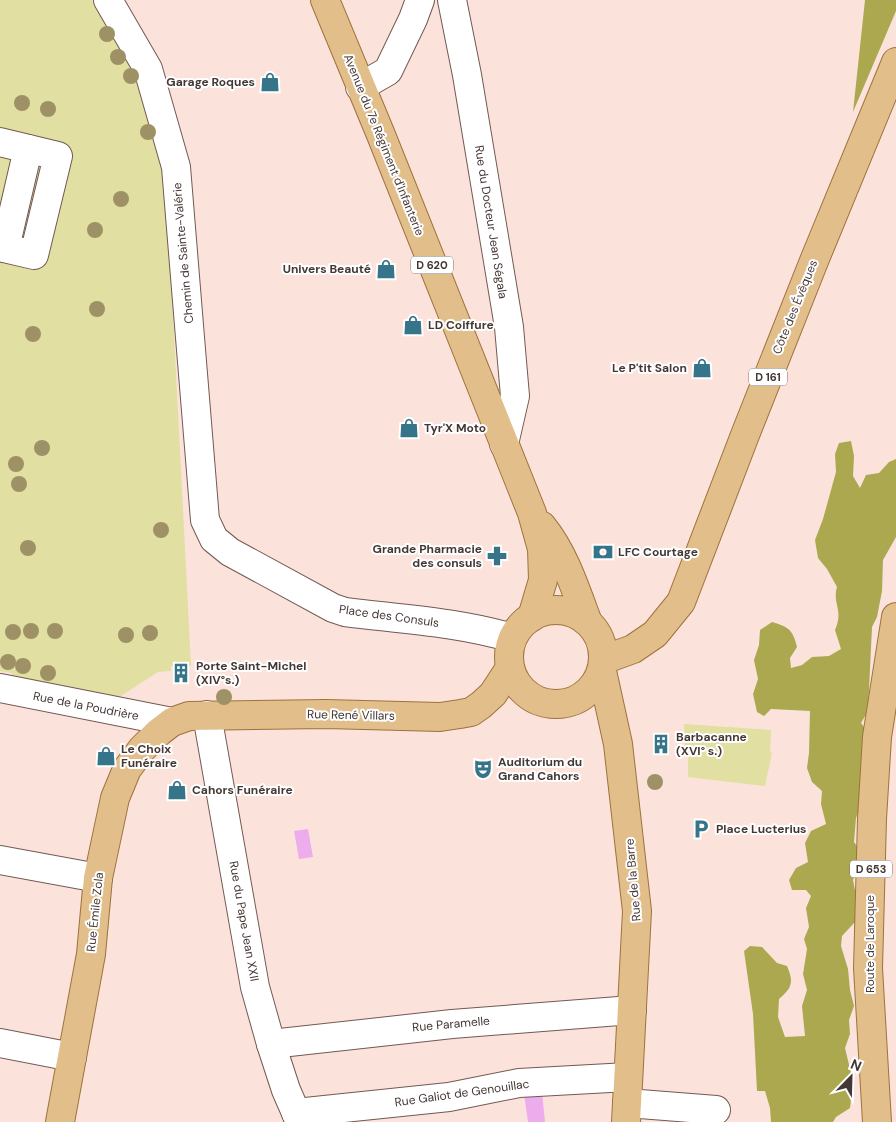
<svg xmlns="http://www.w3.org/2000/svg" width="896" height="1122" font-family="'DM Sans',sans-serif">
<rect width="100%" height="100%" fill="#fbe3dc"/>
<g fill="#e1dfa1">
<path d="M0 0H92L137 78 166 177 191 666H171V671L158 672 110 703 11 684 12 673 0 671Z"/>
<path d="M684 724 771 730 770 752 772 753 765 786 688 777V757L685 756Z"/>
</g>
<g fill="#aca84f">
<path d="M865 0H896V11L853 112Z"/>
<path d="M851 441 854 456 853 476 860 488 866 475 879 473 889 462 896 459V537L883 560 882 591 877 617 872 627 868 711 861 723 867 731 865 793 856 818 854 842 861 852V861L853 880 858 906 855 922 842 936 841 946 848 969 850 990 854 1006 849 1020 850 1034 845 1048 851 1073 852 1092 850 1108 836 1117 833 1122H771L770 1108 765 1091H757L753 1014 744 951 750 946 762 947 777 963 787 966C794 982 792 988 779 999L778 1017 785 1037 805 1036 802 1006 807 990 803 974 807 949 804 939 809 927 806 908 811 896 806 890H792L789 880 796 868 808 862 805 843 811 831 826 824 821 804 822 791 812 782 807 768 809 753 810 711 771 709 764 716 757 712 753 694 758 679 754 660 759 645 760 630 772 622C789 627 793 630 797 647L790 658 791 668 802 665 812 657 829 656 841 649 835 630C844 610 832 604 837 587L827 569 818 558 815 540 823 519 836 472 835 454 839 443Z"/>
</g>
<g fill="#edaded">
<path d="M308 829 313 857 299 859 294 831Z"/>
<path d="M542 1092 545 1122H528L524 1094Z"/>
</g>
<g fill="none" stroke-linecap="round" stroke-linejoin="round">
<defs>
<g id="minor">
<path d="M108 0 148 69 176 167 205 520 214 539 230 552 333 608 345 612C401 619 458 622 512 638"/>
<path d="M452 0 467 75 509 327 515 396 504 444"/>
<path d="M360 87 388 71 413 19 420 0"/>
<path d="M0 142 58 156 34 255 0 247"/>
<path d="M5 248 28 149"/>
<path d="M0 688 172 722"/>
<path d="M207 715 255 987 271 1044 286 1090 300 1122"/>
<path d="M0 860 98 878"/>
<path d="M0 1043 72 1057"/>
<path d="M271 1044 452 1024 632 1010"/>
<path d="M627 1103 716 1110"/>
<path d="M296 1113 449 1097 519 1083 628 1077"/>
</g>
<g id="major">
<path d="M325 0 381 135 532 513 542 549 543 580 532 617"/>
<path d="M542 526C564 553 575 588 587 620"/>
<circle cx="556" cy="657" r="47"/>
<path d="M603 660 633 649 655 634 681 602 745 435 814 261 896 62"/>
<path d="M602 671 618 744 637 911 626 1122"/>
<path d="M60 1122 91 954 98 878 115 798 127 769 142 749 159 732 172 722 189 716 326 714 440 717 460 714 471 712 481 705 493 694 510 668"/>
<path d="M877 1122 868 968 872 819 877 737 896 617"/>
</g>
</defs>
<use href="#minor" stroke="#725952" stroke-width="30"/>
<use href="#major" stroke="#9e723b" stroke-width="30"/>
<use href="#minor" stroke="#fff" stroke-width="28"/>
<use href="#major" stroke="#e2be8b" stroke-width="28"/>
</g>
<g fill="#9e9166">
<circle cx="107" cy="34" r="8"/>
<circle cx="118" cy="57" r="8"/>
<circle cx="131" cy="76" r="8"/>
<circle cx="22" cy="103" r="8"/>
<circle cx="48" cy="109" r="8"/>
<circle cx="148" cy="132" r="8"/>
<circle cx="121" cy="199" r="8"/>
<circle cx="95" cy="230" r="8"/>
<circle cx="97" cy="309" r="8"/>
<circle cx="33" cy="334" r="8"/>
<circle cx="42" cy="448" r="8"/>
<circle cx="16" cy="464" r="8"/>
<circle cx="19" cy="484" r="8"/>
<circle cx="161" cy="530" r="8"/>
<circle cx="28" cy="548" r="8"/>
<circle cx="31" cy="631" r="8"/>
<circle cx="55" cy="631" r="8"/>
<circle cx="13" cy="632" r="8"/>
<circle cx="150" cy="633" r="8"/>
<circle cx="126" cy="635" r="8"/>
<circle cx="8" cy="662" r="8"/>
<circle cx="23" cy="666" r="8"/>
<circle cx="48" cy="673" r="8"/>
<circle cx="224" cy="697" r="8"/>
<circle cx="655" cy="782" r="8"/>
</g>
<defs>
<symbol id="shop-bare" viewBox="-9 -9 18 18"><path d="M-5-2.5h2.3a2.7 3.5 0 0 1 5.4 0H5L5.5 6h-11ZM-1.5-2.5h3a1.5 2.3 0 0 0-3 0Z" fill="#367589" stroke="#fff" stroke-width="2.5" paint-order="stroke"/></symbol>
<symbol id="bank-bare" viewBox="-9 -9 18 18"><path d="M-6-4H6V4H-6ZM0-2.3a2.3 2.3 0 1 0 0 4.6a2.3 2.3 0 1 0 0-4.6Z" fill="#367589" stroke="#fff" stroke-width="2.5" paint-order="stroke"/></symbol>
<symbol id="pharmacy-bare" viewBox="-9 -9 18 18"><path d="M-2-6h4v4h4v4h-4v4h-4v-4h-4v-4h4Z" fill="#367589" stroke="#fff" stroke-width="2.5" paint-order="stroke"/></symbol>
<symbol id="building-bare" viewBox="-9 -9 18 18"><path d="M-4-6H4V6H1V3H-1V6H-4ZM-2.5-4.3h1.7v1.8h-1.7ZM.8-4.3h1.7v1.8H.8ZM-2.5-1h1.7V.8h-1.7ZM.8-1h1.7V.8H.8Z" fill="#367589" stroke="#fff" stroke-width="2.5" paint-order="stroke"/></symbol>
<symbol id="theatre-bare" viewBox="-9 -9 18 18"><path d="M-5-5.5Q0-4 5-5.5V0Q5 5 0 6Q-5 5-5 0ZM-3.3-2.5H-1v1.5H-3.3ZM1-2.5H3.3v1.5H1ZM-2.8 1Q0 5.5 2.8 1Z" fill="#367589" stroke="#fff" stroke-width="2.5" paint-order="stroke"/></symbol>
<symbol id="parking-bare" viewBox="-9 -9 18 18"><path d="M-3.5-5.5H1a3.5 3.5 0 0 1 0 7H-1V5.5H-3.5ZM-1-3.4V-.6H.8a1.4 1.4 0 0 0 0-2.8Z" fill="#367589" stroke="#fff" stroke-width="2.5" paint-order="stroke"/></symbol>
</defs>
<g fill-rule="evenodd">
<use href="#shop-bare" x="256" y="68" width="28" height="28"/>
<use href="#shop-bare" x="372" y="255" width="28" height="28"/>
<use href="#shop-bare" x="399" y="311" width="28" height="28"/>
<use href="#shop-bare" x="688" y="354" width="28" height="28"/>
<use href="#shop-bare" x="395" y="414" width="28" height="28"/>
<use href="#bank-bare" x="589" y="538" width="28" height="28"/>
<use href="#pharmacy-bare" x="483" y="542" width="28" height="28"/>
<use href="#building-bare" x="167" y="659" width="28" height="28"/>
<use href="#building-bare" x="647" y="730" width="28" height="28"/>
<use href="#shop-bare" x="92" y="742" width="28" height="28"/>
<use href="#theatre-bare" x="469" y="755" width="28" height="28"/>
<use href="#shop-bare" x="163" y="776" width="28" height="28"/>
<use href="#parking-bare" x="687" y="815" width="28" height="28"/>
</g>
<g text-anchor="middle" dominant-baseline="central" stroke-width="4" stroke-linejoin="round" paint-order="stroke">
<g fill="#fff" stroke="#7c7472" stroke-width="1">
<rect x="411" y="256.5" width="42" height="17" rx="4"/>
<rect x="749" y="368.5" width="38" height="17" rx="4"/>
<rect x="850" y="860.5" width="42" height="17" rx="4"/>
</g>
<g font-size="11" font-weight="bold" fill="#443835">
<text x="432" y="265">D 620</text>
<text x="768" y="377">D 161</text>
<text x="871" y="869">D 653</text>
</g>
<g font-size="12" font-weight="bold" fill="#443835" stroke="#fff" text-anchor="start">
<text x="255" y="82" text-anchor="end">Garage Roques</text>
<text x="371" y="269" text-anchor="end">Univers Beauté</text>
<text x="428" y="325">LD Coiffure</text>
<text x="687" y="368" text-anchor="end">Le P'tit Salon</text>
<text x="424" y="428">Tyr'X Moto</text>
<text x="482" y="549" text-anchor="end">Grande Pharmacie<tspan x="482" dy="14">des consuls</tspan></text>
<text x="618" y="552">LFC Courtage</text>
<text x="196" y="666">Porte Saint-Michel<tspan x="196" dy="14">(XIV°s.)</tspan></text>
<text x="676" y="737">Barbacanne<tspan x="676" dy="14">(XVI° s.)</tspan></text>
<text x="121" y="749">Le Choix<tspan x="121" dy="14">Funéraire</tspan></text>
<text x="498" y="762">Auditorium du<tspan x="498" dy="14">Grand Cahors</tspan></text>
<text x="192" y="790">Cahors Funéraire</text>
<text x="716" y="829">Place Lucterius</text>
</g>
<g font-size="12" fill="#443835" stroke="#fff">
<text transform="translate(384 145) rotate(68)">Avenue du 7e Régiment d'Infanterie</text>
<text transform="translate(491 222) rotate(81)">Rue du Docteur Jean Ségala</text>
<text transform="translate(183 253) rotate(-95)">Chemin de Sainte-Valérie</text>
<text transform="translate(795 307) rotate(-68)">Côte des Évêques</text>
<text transform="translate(389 616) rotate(8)">Place des Consuls</text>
<text transform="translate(86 706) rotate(11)">Rue de la Poudrière</text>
<text transform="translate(351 715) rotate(1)">Rue René Villars</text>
<text transform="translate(633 880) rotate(-95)">Rue de la Barre</text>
<text transform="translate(95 912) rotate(-84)">Rue Émile Zola</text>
<text transform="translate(244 921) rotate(80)">Rue du Pape Jean XXII</text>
<text transform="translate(870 944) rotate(-90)">Route de Laroque</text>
<text transform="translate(451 1024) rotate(-5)">Rue Paramelle</text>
<text transform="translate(462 1093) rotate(-8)">Rue Galiot de Genouillac</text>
</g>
</g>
<g transform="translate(851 1077) rotate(23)" stroke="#ffffff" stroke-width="4" paint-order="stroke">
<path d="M0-4L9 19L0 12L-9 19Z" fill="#443835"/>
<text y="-8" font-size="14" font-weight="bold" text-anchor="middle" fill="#443835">N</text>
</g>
</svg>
